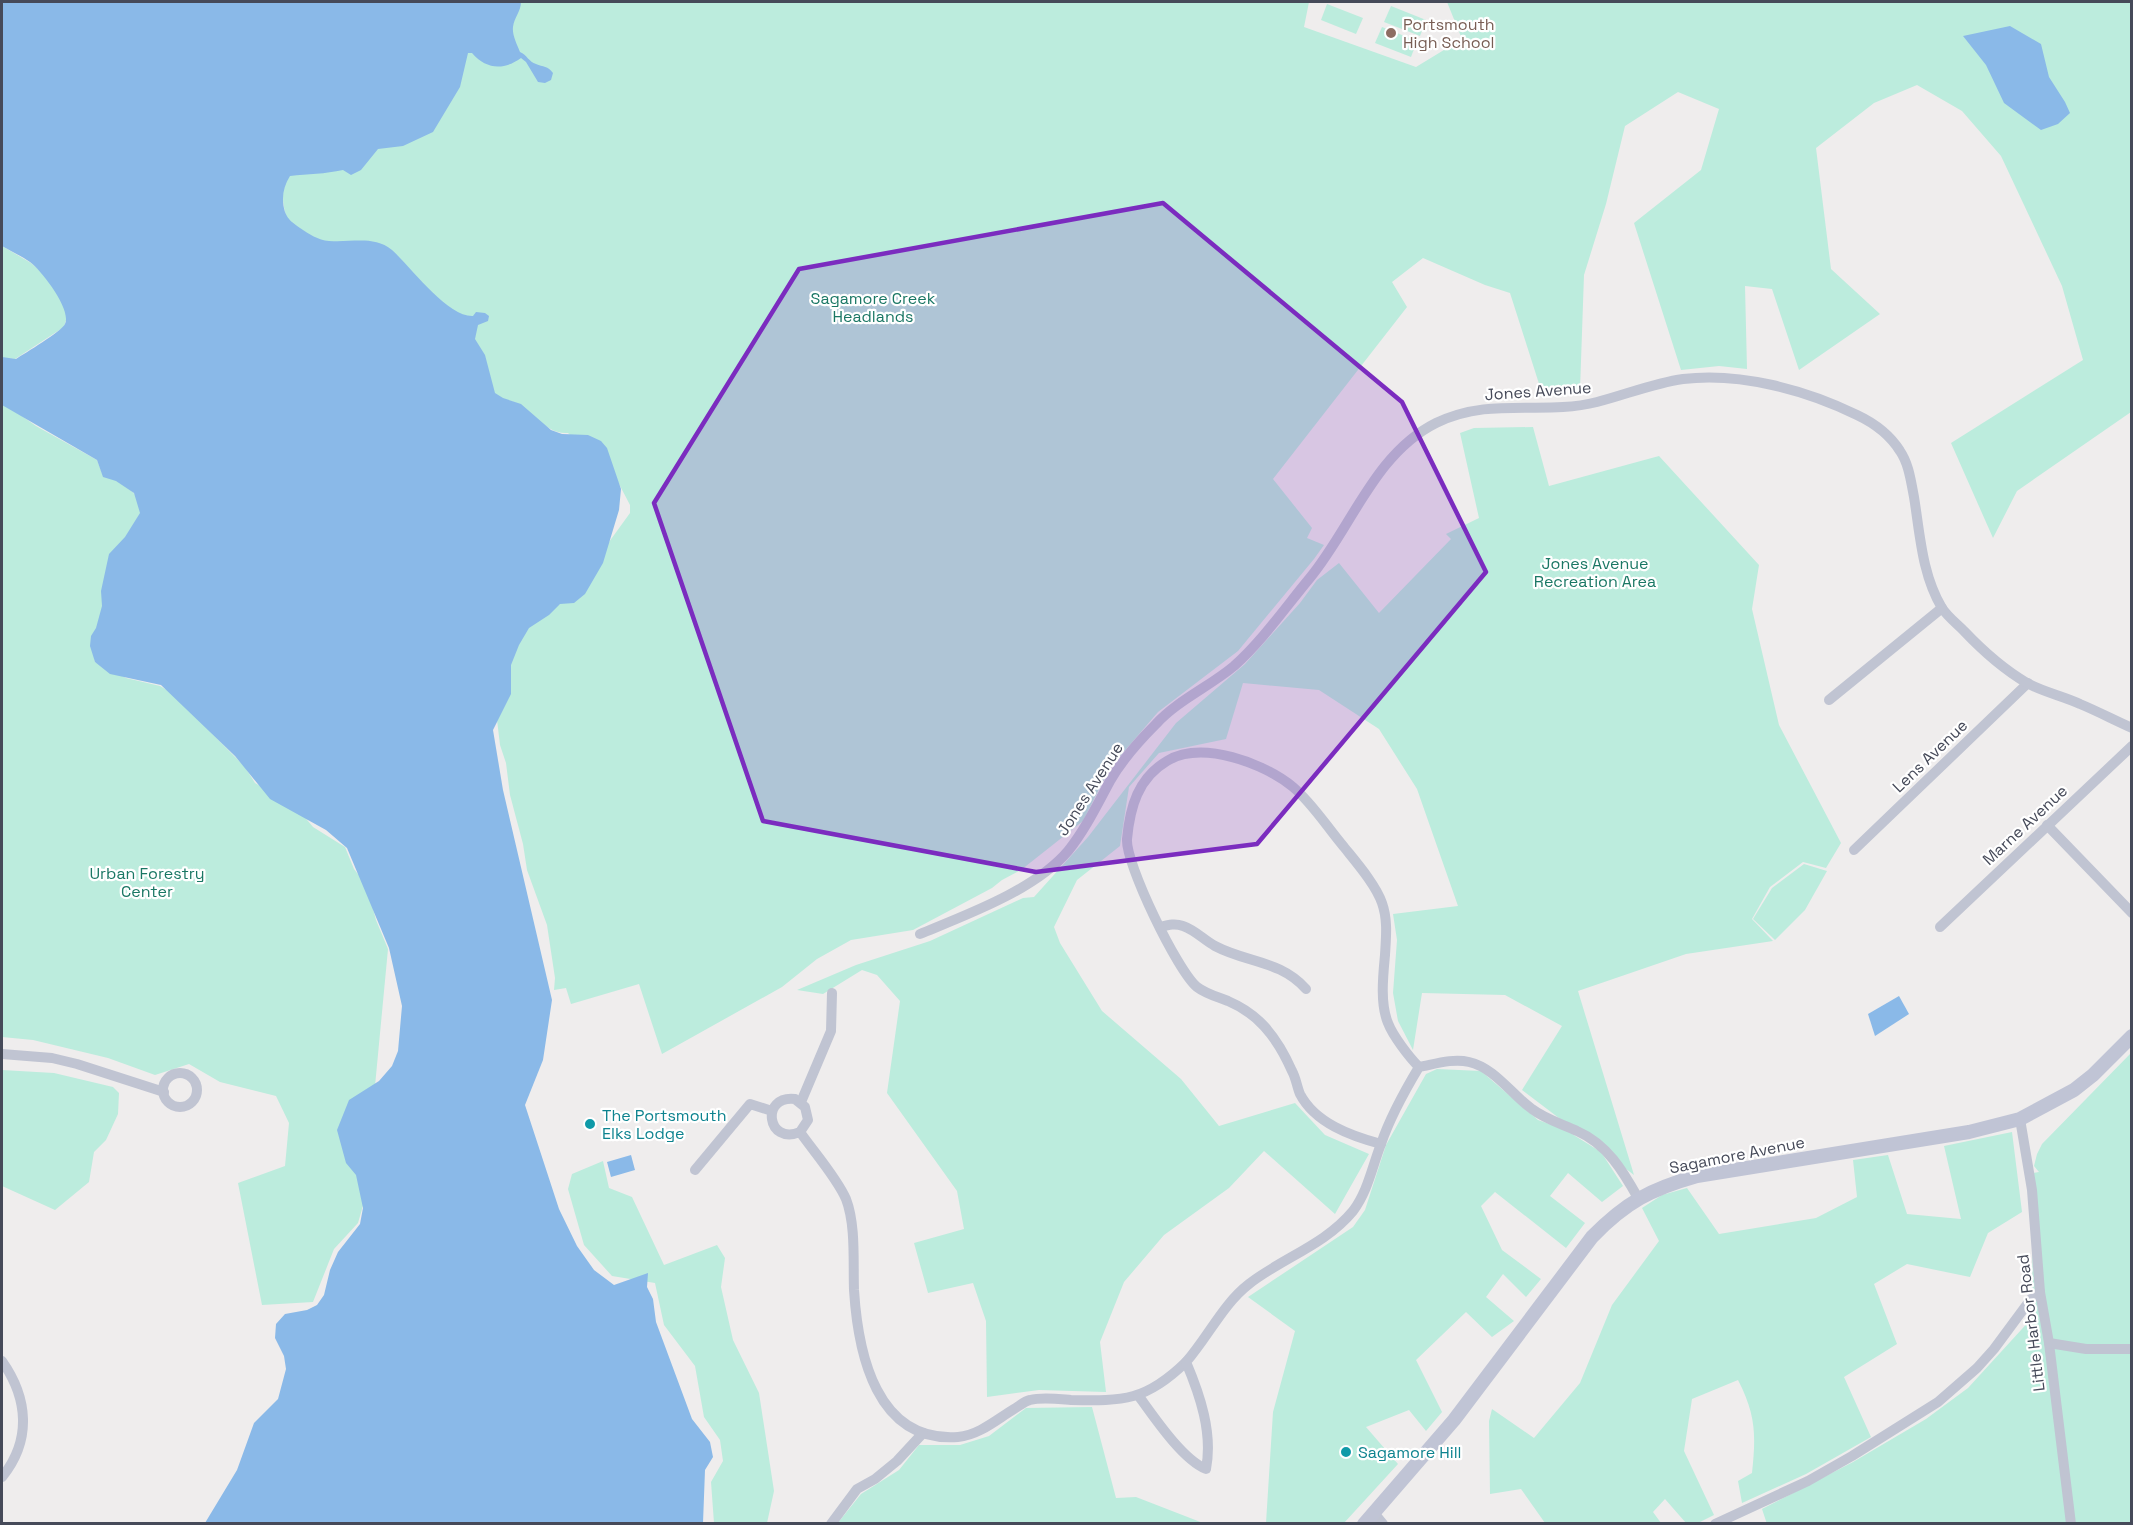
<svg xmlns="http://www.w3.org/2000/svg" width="2133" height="1525" font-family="'Space Grotesk',sans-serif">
<rect width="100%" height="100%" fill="#efeded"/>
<g fill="#bcecdd">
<path d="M510 2H1309L1304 27 1416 67 1462 39 1447 2H2131V412L2017 491 1993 538 1951 443 2083 360 2062 286 2001 156 1962 111 1917 85 1874 103 1816 148 1831 269 1880 314 1799 370 1772 289 1745 286 1747 369 1719 366 1681 370 1634 223 1701 170 1719 109 1678 92 1625 126 1606 204 1584 275 1580 390H1541L1510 293 1485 285 1423 258 1392 282 1407 307 1273 479 1312 528 1307 538 1324 545 1314 559 1238 651 1158 712 1110 768 1083 821 1021 870 1002 880 992 888 913 930 851 940 817 959 782 987 662 1054 639 984 571 1004 566 988 554 990 555 978 547 925 527 870 523 844 510 795 506 763 500 745 495 703 499 658 609 542 630 513V505L618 482 568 433C540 435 530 399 501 400L287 219C282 203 281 191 287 175L455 55 509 40Z"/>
<path d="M1327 4 1363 18 1356 34 1321 20Z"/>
<path d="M1391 6 1426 20 1420 36 1384 22Z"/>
<path d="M1382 27 1417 41 1411 57 1375 43Z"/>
<path d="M2 246 31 263 66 293 67 317 64 327 15 359 2 358Z"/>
<path d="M2 402 36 426 97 460 102 473C113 477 138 491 140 504 143 519 133 534 127 548 115 576 89 633 95 662L126 678 160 686 172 693 245 767 255 783 297 808 313 827 345 847 354 869 367 886 376 920 388 949 364 1202 358 1223 334 1249 313 1302 262 1305 238 1183 285 1166 289 1123 276 1096 220 1082 189 1064 155 1075 108 1058 33 1040 2 1037Z"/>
<path d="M1533 427 1549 486 1659 456 1759 565 1752 609 1779 725 1841 843 1826 868 1803 862 1770 887 1752 919 1773 941 1686 954 1578 991 1634 1175 1522 1090 1562 1026 1505 995 1422 993 1413 1050 1398 1021 1393 993 1397 940 1393 914 1458 906 1417 789 1379 729 1319 690 1243 683 1226 739 1159 753 1129 787 1120 846 1077 880 1054 927 1060 943 1102 1011 1181 1079 1219 1126 1295 1103 1325 1135 1369 1154 1335 1214 1264 1151 1229 1188 1164 1235 1124 1282 1100 1342 1106 1392 1039 1390 987 1397 986 1321 973 1283 928 1293 914 1243 964 1229 957 1191 887 1093 900 1001 877 975 862 970 823 994 797 990 856 965 930 941 1023 898 1034 897 1088 837 1176 723 1245 664 1300 603 1317 580 1339 563 1379 613 1451 539 1446 534 1479 518 1460 433 1474 428Z"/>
<path d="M1804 864 1827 871 1805 910 1775 940 1753 919 1772 888Z"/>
<path d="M2131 1053V1523L1767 1524 1762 1509 1853 1462 1926 1419 1968 1388 2032 1318 2033 1173 2039 1172 2034 1166 2037 1154 2042 1144Z"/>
<path d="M1437 1069 1481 1071 1538 1120 1564 1129 1601 1152 1623 1186 1602 1202 1568 1173 1550 1196 1585 1223 1566 1248 1495 1192 1481 1206 1502 1250 1541 1279 1526 1297 1503 1274 1486 1297 1514 1321 1492 1337 1466 1312 1416 1360 1442 1412 1426 1431 1409 1410 1366 1427 1398 1464 1344 1523H1266L1273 1412 1295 1331 1248 1297 1353 1227 1365 1210 1386 1145 1426 1074Z"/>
<path d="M2 1070 54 1073 113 1087 119 1093 118 1114 106 1140 94 1152 89 1182 55 1210 2 1186Z"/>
<path d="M2012 1132 2022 1212 1988 1233 1970 1277 1907 1264 1874 1284 1897 1344 1844 1377 1871 1437 1806 1474 1742 1503 1738 1481 1752 1473C1756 1435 1756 1415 1738 1380L1692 1399 1684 1451 1714 1515 1698 1523H1686L1665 1499 1653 1512 1661 1523H1545L1521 1489 1490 1494 1489 1421 1492 1409 1534 1438 1580 1383 1612 1305 1659 1241 1642 1208 1662 1195 1687 1188 1719 1234 1816 1218 1857 1197 1853 1160 1888 1155 1907 1214 1961 1219 1944 1146Z"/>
<path d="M603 1161 609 1188 632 1197 664 1265 717 1245 725 1258 721 1287 733 1340 759 1393 774 1491 767 1523H714L711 1482 723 1461 720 1440 704 1417 695 1366 664 1325 655 1283 612 1276 584 1245 568 1189 572 1174Z"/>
<path d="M1092 1407 1116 1498 1136 1497 1203 1523 837 1524 861 1494 899 1470 919 1445H960L989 1436 1026 1408Z"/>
</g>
<g fill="#8ab9e8">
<path d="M2 2H521C521 11 514 18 513 27 512 35 517 44 520 52 527 55 529 62 536 64 543 67 548 66 553 73L551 80 545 83 538 82 526 62 521 58C503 71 486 69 472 53H468L460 87 433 132 403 146 378 149 361 170 351 175 343 170C325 174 308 174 290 176 283 187 281 199 285 212 288 220 293 223 300 228 309 234 318 240 329 241 351 243 373 235 392 250 411 267 447 317 473 316L476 312 485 313 489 316 488 321 478 325 475 339 485 355 495 393 503 398 521 404 551 430 562 434 588 435 601 441 607 448 621 489 619 510 603 563 585 594 574 603 560 604 549 615 529 628 519 645 511 665V694L493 730 503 790 552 1000 543 1060 525 1105 559 1209 577 1246 594 1270 614 1285 648 1273 647 1287 653 1299 656 1322 692 1419 710 1442 713 1457 705 1470 703 1523H205L237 1470 254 1423 278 1399 286 1369 284 1356 275 1338 276 1324 285 1314 307 1310 317 1305 324 1295 330 1270 338 1252 360 1224 363 1208 356 1175 346 1163 337 1130 349 1100 379 1081 392 1066 398 1051 402 1006 389 948 347 848 326 830 270 799 235 756 161 685 110 674 95 662 90 646 91 636 96 628 102 606 101 591 109 554 125 537 140 513 134 493 116 481 103 477 97 460 2 405V357L16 359C25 353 61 332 65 324 72 310 42 271 30 262 21 256 11 251 2 246Z"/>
<path d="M2010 26 2041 44 2049 77 2065 102 2070 113 2058 124 2041 130 2004 103 1986 65 1963 36Z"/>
<path d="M1899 996 1909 1014 1875 1036 1868 1014Z"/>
<path d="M631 1155 635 1170 611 1177 607 1162Z"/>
</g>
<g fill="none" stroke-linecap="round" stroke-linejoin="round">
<g stroke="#c0c4d2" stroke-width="10">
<path d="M1829 700 1942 608"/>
<path d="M2047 825 2132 913"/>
<path d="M1854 850 2028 683"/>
<path d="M1160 927C1168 925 1175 923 1183 926 1195 930 1204 940 1215 946 1247 963 1280 960 1306 989"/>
<path d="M1940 927 2132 746"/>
<path d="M920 934C966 915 1035 890 1068 851 1085 830 1097 805 1110 781 1122 760 1139 741 1156 724 1178 700 1209 687 1234 666 1262 641 1285 608 1309 579 1351 529 1374 454 1436 423 1492 396 1542 416 1597 402 1625 395 1654 383 1683 379 1740 372 1806 390 1857 415 1874 423 1890 435 1900 451 1909 464 1911 482 1914 497 1920 534 1922 575 1942 608 1947 616 1957 624 1964 631 1983 651 2003 669 2027 683 2043 692 2063 696 2080 704 2097 711 2114 720 2132 728"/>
<path d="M2 1054 52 1058 77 1064 164 1092"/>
<circle cx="180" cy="1090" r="17"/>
<path d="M801 1102 831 1031 832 993"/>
<path d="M2020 1119 2032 1190 2040 1292 2049 1343 2071 1524"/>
<path d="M800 1132C767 1146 760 1095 795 1099L805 1107 808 1120 800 1132C814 1152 837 1178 846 1199 856 1225 853 1262 854 1290 858 1353 876 1443 958 1437 979 1435 996 1420 1014 1409 1019 1406 1025 1401 1030 1400 1042 1397 1058 1399 1071 1400 1124 1401 1146 1401 1186 1362"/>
<path d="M1381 1144C1351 1136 1315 1123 1300 1094 1297 1087 1296 1078 1292 1071 1285 1055 1276 1039 1264 1026 1254 1015 1242 1007 1228 1001 1218 997 1206 994 1197 987 1178 972 1125 863 1127 839 1130 807 1138 778 1167 761 1202 740 1264 763 1293 787 1313 804 1327 827 1344 847 1356 862 1376 885 1382 903 1388 920 1386 937 1385 955 1383 976 1380 1004 1388 1023 1393 1036 1409 1057 1419 1067"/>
<path d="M695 1170 750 1104 772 1111"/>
<path d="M2049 1343 2086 1349H2132"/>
<path d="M2 1361C28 1398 32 1440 2 1477"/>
<path d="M1138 1395C1154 1417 1182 1459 1206 1469 1213 1433 1200 1395 1186 1362 1208 1337 1223 1304 1249 1284 1282 1258 1325 1245 1353 1211 1368 1191 1372 1167 1381 1144 1390 1117 1404 1092 1419 1067 1435 1064 1453 1058 1469 1062 1495 1068 1511 1094 1532 1109 1545 1119 1562 1124 1577 1131 1607 1144 1623 1171 1638 1198"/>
<path d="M1374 1513 1383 1524"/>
<path d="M831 1524 857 1489 875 1479 897 1461 923 1433"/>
<path d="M1715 1524 1808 1481 1852 1456 1938 1402 1977 1368 1994 1349 2031 1299 2040 1292"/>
</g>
<path stroke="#c0c4d5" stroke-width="14" d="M1364 1524 1454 1420 1592 1237C1626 1202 1651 1189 1697 1176L1969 1132 2020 1119 2074 1090 2093 1075 2132 1036"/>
</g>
<path fill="#7b2cbf" fill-opacity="0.2" stroke="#7b2cbf" stroke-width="4.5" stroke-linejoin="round" d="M1163 203 1402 402 1486 572 1257 844 1036 872 763 821 654 503 799 269Z"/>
<circle fill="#8d6e63" stroke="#fff" stroke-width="2" cx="1391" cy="33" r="6"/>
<g fill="#0f9aa8" stroke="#fff" stroke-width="2">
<circle cx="590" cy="1124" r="6"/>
<circle cx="1346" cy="1452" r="6"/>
</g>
<g text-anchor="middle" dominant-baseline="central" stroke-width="4.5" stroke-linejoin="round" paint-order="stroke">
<g font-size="16" fill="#785e54" stroke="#fff" text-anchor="start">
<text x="1403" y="24">Portsmouth<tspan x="1403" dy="18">High School</tspan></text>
</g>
<g font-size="16" fill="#1a7764" stroke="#fff">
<text x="873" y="298">Sagamore Creek<tspan x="873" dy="18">Headlands</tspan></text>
<text x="1595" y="563">Jones Avenue<tspan x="1595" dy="18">Recreation Area</tspan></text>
<text x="147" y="873">Urban Forestry<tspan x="147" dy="18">Center</tspan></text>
</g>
<g font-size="16" fill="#464a59" stroke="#fff">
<text transform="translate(1538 391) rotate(-4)">Jones Avenue</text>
<text transform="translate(1930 756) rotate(-44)">Lens Avenue</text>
<text transform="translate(1090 789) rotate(-57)">Jones Avenue</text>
<text transform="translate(2025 825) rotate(-43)">Marne Avenue</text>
<text transform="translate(1737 1155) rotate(-11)">Sagamore Avenue</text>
<text transform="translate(2031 1323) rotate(-97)">Little Harbor Road</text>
</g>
<g font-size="16" fill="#0d838f" stroke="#fff" text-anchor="start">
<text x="602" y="1115">The Portsmouth<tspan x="602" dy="18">Elks Lodge</tspan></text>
<text x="1358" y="1452">Sagamore Hill</text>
</g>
</g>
<rect width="2133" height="1525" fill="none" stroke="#464a59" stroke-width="6"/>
</svg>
